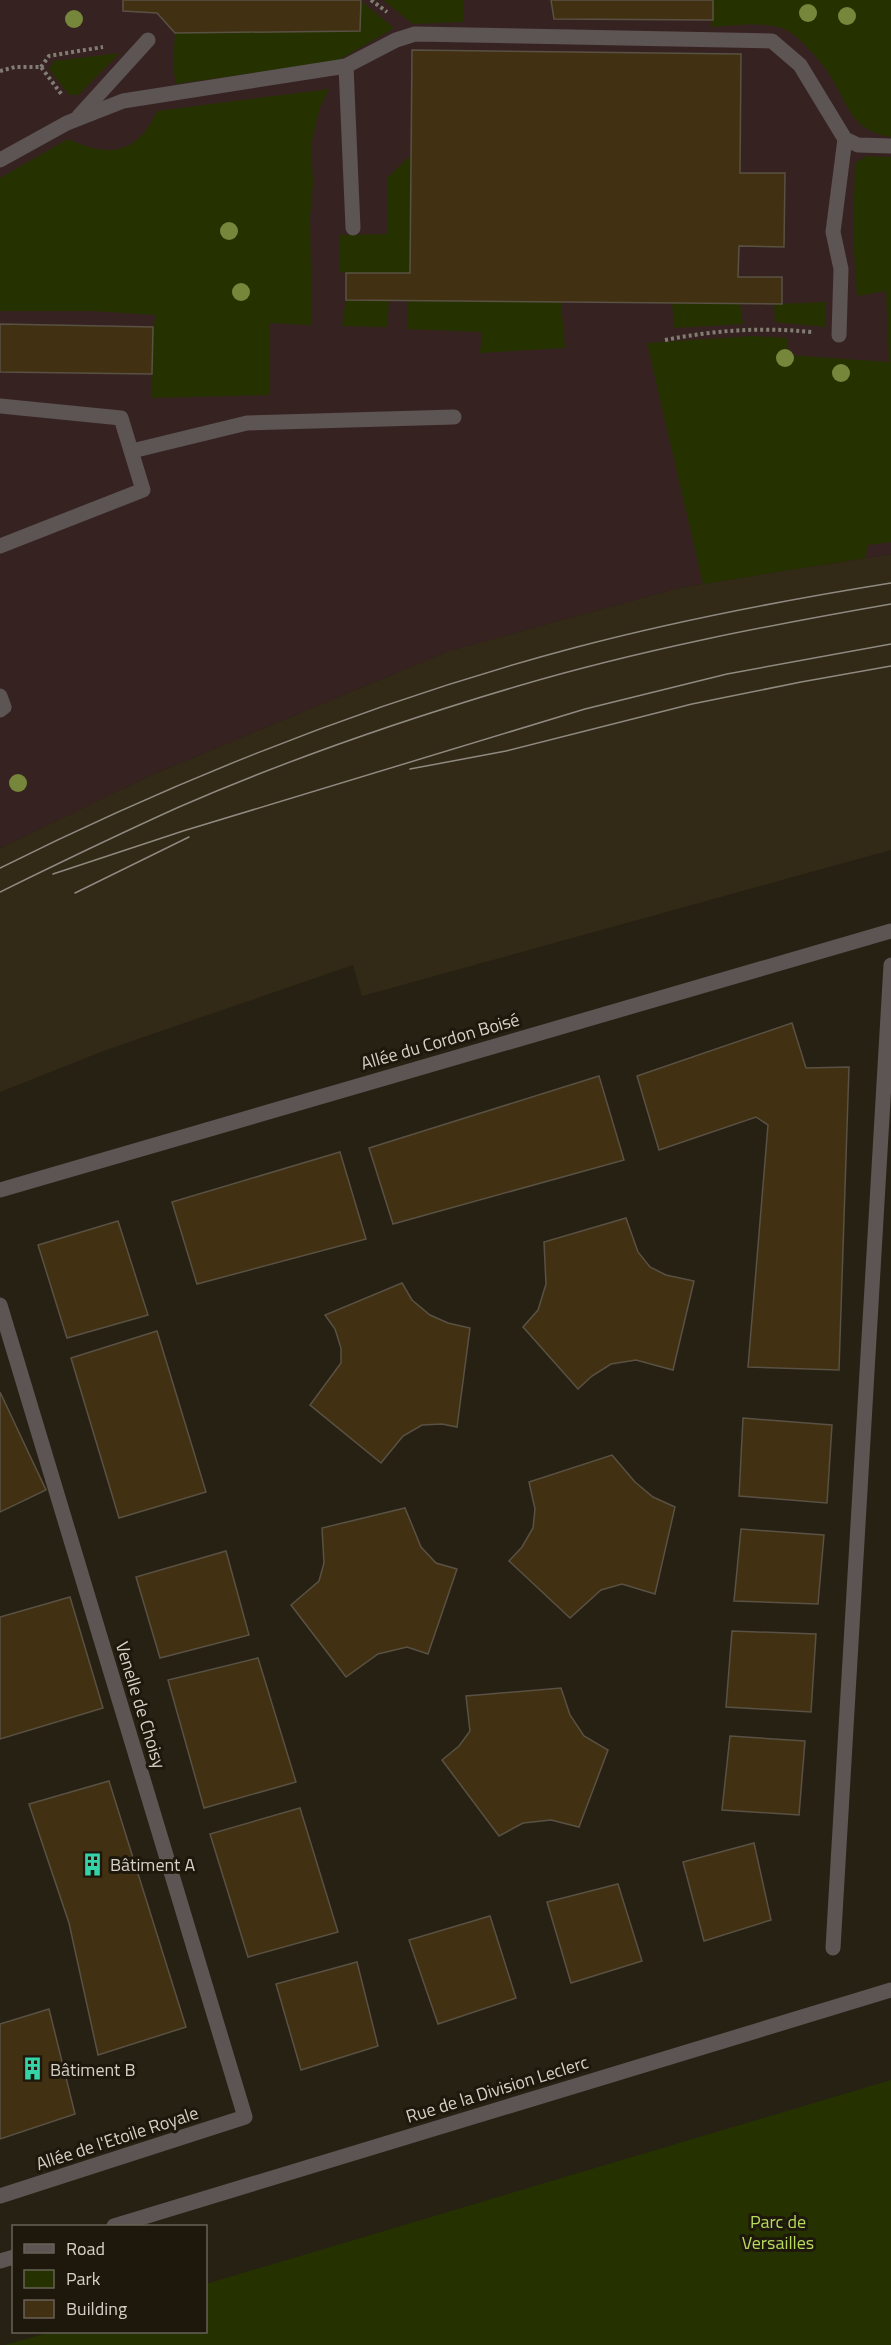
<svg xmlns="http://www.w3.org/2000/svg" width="891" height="2345" font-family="'Titillium Web',sans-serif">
<rect width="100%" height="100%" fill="#272114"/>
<path fill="#332917" d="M891 554V850L362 996 353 965 106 1050 0 1092V848L149 776 449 651 682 587Z"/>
<path fill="#362321" d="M0 0H891V554L682 587 449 651 149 776 0 848Z"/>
<g fill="#253200">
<path d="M383 0H464L463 22 413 24Z"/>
<path d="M713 0H891V137C848 130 848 101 827 71 820 60 799 37 788 31 770 20 731 26 710 27L713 20Z"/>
<path d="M361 1 394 28 337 61 176 84 173 68 175 33 360 31Z"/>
<path d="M120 53 78 95H69L49 69 54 61Z"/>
<path d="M329 89 320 107 311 144 313 183 310 217 312 325 269 323V395L151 398 153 327 156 315 92 311H0V178L68 139C109 158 137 155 157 111Z"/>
<path d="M411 155 410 273H346L339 271V235L388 234 387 178Z"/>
<path d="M867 156 891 157V542L868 545 865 558 703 584 647 343 752 336 788 338 786 355 889 362 886 291 857 296 853 235 855 163Z"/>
<path d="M346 300H389L387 327 342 326Z"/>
<path d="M407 300 561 302 565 348 480 353 482 332 407 329Z"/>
<path d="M826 302V327L775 322 774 304Z"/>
<path d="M672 303H740L743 324 674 328Z"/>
<path d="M891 2080V2345H5L50 2332H206V2284Z"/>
</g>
<g fill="#413112" stroke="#595143" stroke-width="1.5">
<path d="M123 0H361L360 31 175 33 157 13 123 11Z"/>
<path d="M551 0H713V20L554 19Z"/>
<path d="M412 50 741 54 740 173H785L784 247 739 246 738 277H782V304L346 300V273H410Z"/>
<path d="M0 324 153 327 152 374 0 372Z"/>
<path d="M792 1023 806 1068 849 1067 839 1370 748 1367 768 1125 756 1117 659 1150 637 1076Z"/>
<path d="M599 1076 624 1160 393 1224 369 1148Z"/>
<path d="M340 1152 366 1239 197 1284 172 1202Z"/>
<path d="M626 1218 638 1252 650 1267 666 1275 694 1281 673 1370 636 1360 611 1364 592 1376 578 1389 523 1327 538 1310 546 1284 544 1242Z"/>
<path d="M118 1221 148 1315 67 1338 38 1245Z"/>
<path d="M402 1283 412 1300 430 1315 448 1323 470 1328 457 1427 442 1424 422 1425 403 1436 381 1463 310 1405 341 1363V1348L335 1329 325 1315Z"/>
<path d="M157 1331 206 1492 119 1518 71 1358Z"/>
<path d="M0 1392 46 1490 0 1512Z"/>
<path d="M743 1418 832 1425 827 1503 739 1496Z"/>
<path d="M612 1455 635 1482 653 1497 675 1507 655 1594 622 1584 601 1590 570 1618 509 1561 522 1547 533 1528 535 1509 529 1482Z"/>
<path d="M405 1508 421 1547 436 1563 457 1569 428 1654 407 1647 378 1654 346 1677 291 1605 319 1581 324 1563 322 1528Z"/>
<path d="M741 1529 824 1535 818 1604 734 1601Z"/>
<path d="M226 1551 249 1635 160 1658 136 1577Z"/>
<path d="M70 1597 103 1708 0 1739V1617Z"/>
<path d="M732 1631 816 1634 811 1712 726 1707Z"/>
<path d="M258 1658 296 1782 204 1808 168 1680Z"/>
<path d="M561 1688 570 1715 584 1736 608 1750 579 1827 551 1820 523 1823 499 1836 442 1760 459 1746 470 1731 466 1696Z"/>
<path d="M730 1736 805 1741 799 1815 722 1810Z"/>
<path d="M109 1781 186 2027 98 2055 69 1923 29 1804Z"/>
<path d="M300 1808 338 1932 248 1957 210 1834Z"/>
<path d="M754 1843 771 1920 704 1941 683 1862Z"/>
<path d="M618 1884 642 1961 571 1983 547 1902Z"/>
<path d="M490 1916 516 1998 438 2024 409 1940Z"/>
<path d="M357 1962 378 2046 301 2070 276 1984Z"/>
<path d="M49 2009 75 2114 0 2139V2024Z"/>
</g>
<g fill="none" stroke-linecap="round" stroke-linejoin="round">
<g stroke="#827d73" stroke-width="4" stroke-dasharray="3 3" stroke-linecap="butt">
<path d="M371 0 387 12"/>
<path d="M41 67 49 56 103 47"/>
<path d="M0 71 15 67H41L62 95"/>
<path d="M665 340C717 330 759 327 812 332"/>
</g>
<g stroke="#5d5454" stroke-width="15">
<path d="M346 66 353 228"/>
<path d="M79 116 148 40"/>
<path d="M0 160 67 123 123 101 346 66 396 40 415 34 772 41 800 65 845 139 858 145 891 146"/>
<path d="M839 335 841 269 833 232 845 139"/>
<path d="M0 406 121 418 143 490 0 546"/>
<path d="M132 451 247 423 454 417"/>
<path d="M0 696 4 707 0 710"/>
</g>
<g stroke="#5d5454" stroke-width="15">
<path d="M0 1190 891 931"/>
<path d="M0 1305 245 2117 0 2196"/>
<path d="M833 1948 891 965"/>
<path d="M114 2226 891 1990"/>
<path d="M0 2261 14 2257"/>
</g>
<g stroke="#8f8a80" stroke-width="1.5">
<path d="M410 769 506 751 692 704 801 682 891 666"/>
<path d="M0 868C185 776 377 700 577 647 680 620 785 600 891 583"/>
<path d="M53 874 183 831 585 709 727 674 891 644"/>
<path d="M0 892C59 863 119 834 179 807 289 759 403 720 518 686 640 650 765 626 891 604"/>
<path d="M75 893 189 837"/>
</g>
</g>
<g fill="#76873c">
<circle cx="808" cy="13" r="9"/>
<circle cx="847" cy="16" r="9"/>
<circle cx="74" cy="19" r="9"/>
<circle cx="229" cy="231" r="9"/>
<circle cx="241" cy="292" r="9"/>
<circle cx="785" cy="358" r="9"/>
<circle cx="841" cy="373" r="9"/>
<circle cx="18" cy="783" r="9"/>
</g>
<defs>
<symbol id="building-bare" viewBox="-9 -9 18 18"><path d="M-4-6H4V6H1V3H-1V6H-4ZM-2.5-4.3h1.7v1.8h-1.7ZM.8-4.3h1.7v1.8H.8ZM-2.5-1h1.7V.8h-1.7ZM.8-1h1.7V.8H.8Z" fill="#34d4a8" stroke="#1e170b" stroke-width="2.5" paint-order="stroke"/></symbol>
</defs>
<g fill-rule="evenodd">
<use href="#building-bare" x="76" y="1848" width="33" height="33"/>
<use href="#building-bare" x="16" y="2052" width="33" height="33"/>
</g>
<g text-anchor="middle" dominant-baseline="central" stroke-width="6" stroke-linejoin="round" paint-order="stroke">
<g font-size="18" fill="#d5d1c9" stroke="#1e170b">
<text transform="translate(440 1041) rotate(-16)">Allée du Cordon Boisé</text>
<text transform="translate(141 1705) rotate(73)">Venelle de Choisy</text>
<text transform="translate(497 2089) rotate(-17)">Rue de la Division Leclerc</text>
<text transform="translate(117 2138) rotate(-18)">Allée de l'Etoile Royale</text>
</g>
<g font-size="18" fill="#d5d1c9" stroke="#1e170b" text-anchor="start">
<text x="110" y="1864">Bâtiment A</text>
<text x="50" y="2069">Bâtiment B</text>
</g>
<g font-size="18" fill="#b6db5d" stroke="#1e170b">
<text x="778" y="2221">Parc de<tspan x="778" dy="21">Versailles</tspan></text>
</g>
</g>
<rect x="12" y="2225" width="195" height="108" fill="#1e170b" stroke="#676157" stroke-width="1.5"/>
<rect x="24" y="2244" width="30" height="9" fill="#5d5454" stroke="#676157" stroke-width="1.5"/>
<text x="66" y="2255" font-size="18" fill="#d5d1c9">Road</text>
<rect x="24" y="2270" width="30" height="18" fill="#253200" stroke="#676157" stroke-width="1.5"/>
<text x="66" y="2285" font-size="18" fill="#d5d1c9">Park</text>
<rect x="24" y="2300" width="30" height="18" fill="#413112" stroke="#676157" stroke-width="1.5"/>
<text x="66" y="2315" font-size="18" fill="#d5d1c9">Building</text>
</svg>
